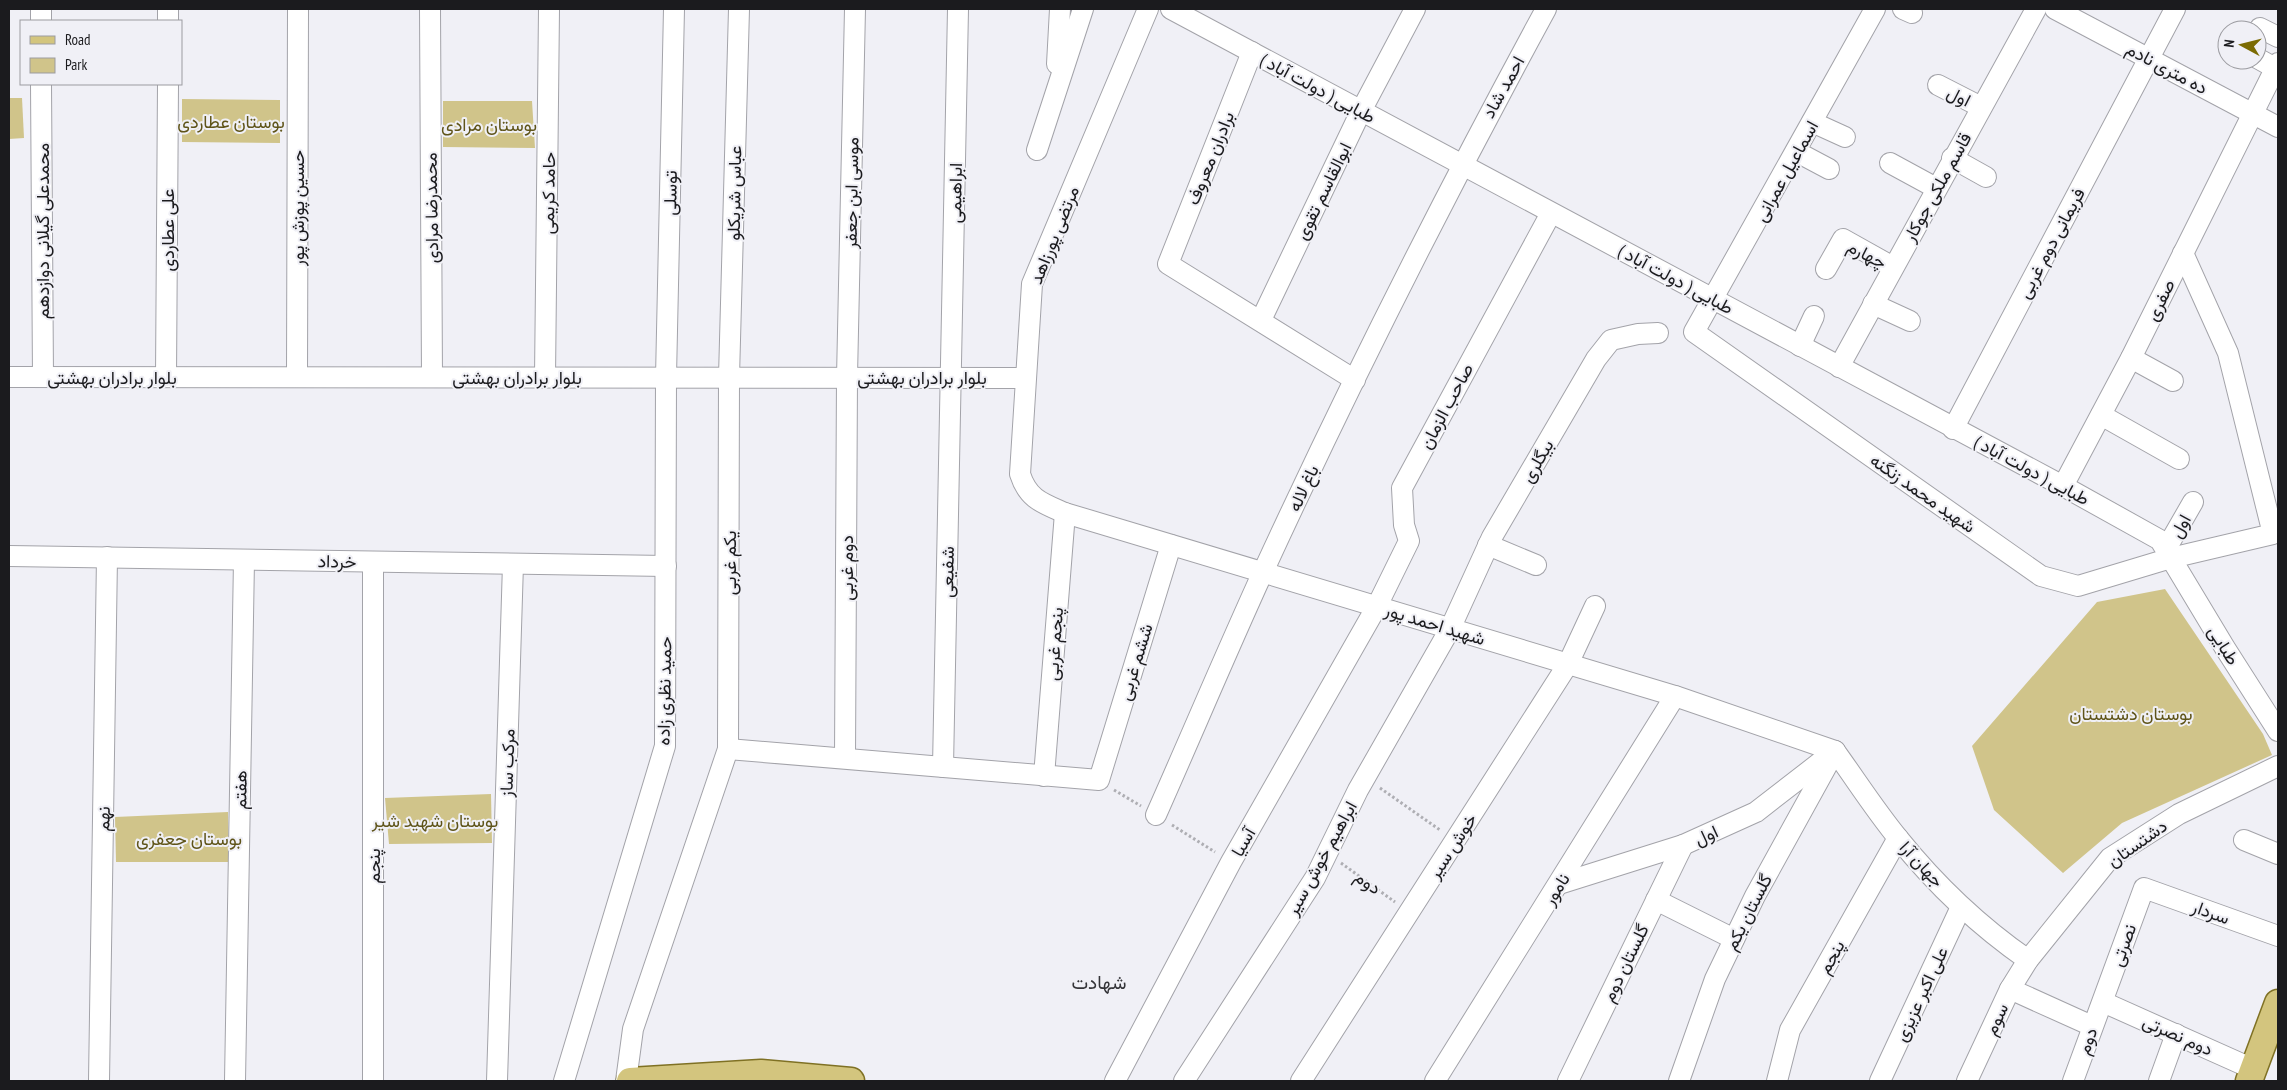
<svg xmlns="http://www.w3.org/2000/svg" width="2287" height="1090" font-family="'PT Sans Narrow',Vazirmatn,sans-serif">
<rect width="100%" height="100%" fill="#f0f0f6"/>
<g fill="#d0c48a">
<path d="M9 98H22L24 138 9 139Z"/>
<path d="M182 99 280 100V143L182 142Z"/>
<path d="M443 101H532L535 148 443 147Z"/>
<path d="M2165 589 2263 734 2272 755 2122 823 2063 873 1994 810 1972 746 2097 602Z"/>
<path d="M491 794 492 843 389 844 385 798Z"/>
<path d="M228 812 229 862H116L115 817Z"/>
</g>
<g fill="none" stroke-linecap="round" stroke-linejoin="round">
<defs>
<g id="minor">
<path d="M430 9 432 377"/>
<path d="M1148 9 1032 284 1020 474C1028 499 1042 503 1065 513L1675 696 1835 751"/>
<path d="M1171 9 2063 486 2160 540 2225 648 2278 731"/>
<path d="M1875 9 1694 332 2041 576 2078 586 2171 558 2273 534 2228 353 2183 253"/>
<path d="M1903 9 1912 13"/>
<path d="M2055 9 2278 127"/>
<path d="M41 21V9"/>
<path d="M168 21V9"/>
<path d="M2260 28 2278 37"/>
<path d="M1252 52 1168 264 1355 380"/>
<path d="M2257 58 2275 68"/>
<path d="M1057 64 1060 9"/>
<path d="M41 84 43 377"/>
<path d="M1938 85 1981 107"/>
<path d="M1812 122 1845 137"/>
<path d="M1037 150 1083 9"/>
<path d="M1797 152 1829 169"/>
<path d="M1952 158 1986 177"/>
<path d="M1890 163 1936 188"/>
<path d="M1826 269 1843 239 1893 267"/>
<path d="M1873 304 1910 321"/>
<path d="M1261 320 1361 111 1415 9"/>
<path d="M1800 346 1814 316"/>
<path d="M2131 358 2173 381"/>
<path d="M1839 367 2036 9"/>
<path d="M9 377 1025 378"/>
<path d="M166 377 168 84"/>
<path d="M297 377 298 9"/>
<path d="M545 377 549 9"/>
<path d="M2101 415 2179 459"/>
<path d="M1953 429 2175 9"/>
<path d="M2063 486 2131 358 2278 63"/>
<path d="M1488 545 1536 565"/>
<path d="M2166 549 2193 502"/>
<path d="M9 556 666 566"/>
<path d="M728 749 1099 780 1171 545"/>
<path d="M1835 751C1856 780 1875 810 1898 838 1935 884 1979 926 2028 960"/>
<path d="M845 758 847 377 855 9"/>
<path d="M943 767 958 9"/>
<path d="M1044 776 1065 513"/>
<path d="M1156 815C1192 734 1226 653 1263 572 1351 381 1446 193 1546 9"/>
<path d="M2244 840 2278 854"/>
<path d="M1559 884 1683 845 1756 812 1827 757"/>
<path d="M1656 900 1734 939"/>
<path d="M2010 989 2092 1026"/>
<path d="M2103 1002 2253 1069"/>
<path d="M99 1081 107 557"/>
<path d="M235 1081 244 560"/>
<path d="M373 1081V562"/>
<path d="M497 1081 513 564"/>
<path d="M564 1081 665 746 666 377 674 9"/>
<path d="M626 1081 633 1029 728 749 729 377 739 9"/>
<path d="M1115 1081 1231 862 1377 606 1409 541 1404 525 1402 488 1551 213"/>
<path d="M1184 1081 1315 878 1358 790 1450 629 1492 537 1596 359 1611 340 1638 334 1658 333"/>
<path d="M1301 1081 1568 664 1595 606"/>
<path d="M1435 1081 1675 696"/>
<path d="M1568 1081 1683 845"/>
<path d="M1679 1081 1715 979 1755 896 1835 751"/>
<path d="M1777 1081 1790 1030 1898 838"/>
<path d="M1880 1081 1961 907"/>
<path d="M1967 1081 2010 989 2028 960 2110 858 2179 814 2278 766"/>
<path d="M2073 1081 2144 888 2278 936"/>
<path d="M2159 1081 2176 1034"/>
</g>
<g id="major">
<path d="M630 1081 761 1073 851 1081"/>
<path d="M2249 1081 2278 1003"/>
</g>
</defs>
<use href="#minor" stroke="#a3a3a9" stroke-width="22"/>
<use href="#major" stroke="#7f7124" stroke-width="29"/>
<g stroke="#aeaeb3" stroke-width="3" stroke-dasharray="2.5 2.5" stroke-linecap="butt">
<path d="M1380 788 1440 830"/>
<path d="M1114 790 1141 806"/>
<path d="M1172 825 1215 852"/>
<path d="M1341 863 1395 902"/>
</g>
<use href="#minor" stroke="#fff" stroke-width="20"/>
<use href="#major" stroke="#d3c57e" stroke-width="26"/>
</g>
<g text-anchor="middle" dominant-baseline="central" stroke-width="4" stroke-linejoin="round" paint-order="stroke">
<g font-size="18" fill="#1b1b1e" stroke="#f0f0f6">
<text transform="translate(2167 68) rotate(28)">ده متری نادم</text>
<text transform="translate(1503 87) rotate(-61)">احمد شاد</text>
<text transform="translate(1318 88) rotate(28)">طبایی ( دولت آباد )</text>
<text transform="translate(1959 96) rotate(27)">اول</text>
<text transform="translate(1210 158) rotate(-68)">برادران معروف</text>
<text transform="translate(1786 171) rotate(-61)">اسماعیل عمرانی</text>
<text transform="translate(1937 187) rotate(-61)">قاسم ملکی جوکار</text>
<text transform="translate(1323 191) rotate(-64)">ابوالقاسم تقوی</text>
<text transform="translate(548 193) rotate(-89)">حامد کریمی</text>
<text transform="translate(670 193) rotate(-89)">توسلی</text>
<text transform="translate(734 193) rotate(-89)">عباس شریکلو</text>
<text transform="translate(851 193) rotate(-89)">موسی ابن جعفر</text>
<text transform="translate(955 193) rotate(-89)">ابراهیمی</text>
<text transform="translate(297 208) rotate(-90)">حسین پوزش پور</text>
<text transform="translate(431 208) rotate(-91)">محمدرضا مرادی</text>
<text transform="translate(167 230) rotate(-90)">علی عطاردی</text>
<text transform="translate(42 231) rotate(-90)">محمدعلی گیلانی دوازدهم</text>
<text transform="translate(1054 235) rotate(-68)">مرتضی پورزاهد</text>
<text transform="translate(2051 243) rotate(-62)">فریمانی دوم غربی</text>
<text transform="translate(1867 254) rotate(27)">چهارم</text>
<text transform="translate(1676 279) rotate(28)">طبایی ( دولت آباد )</text>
<text transform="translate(2160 300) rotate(-64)">صفری</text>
<text x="112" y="377">بلوار برادران بهشتی</text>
<text x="517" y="377">بلوار برادران بهشتی</text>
<text x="922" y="377">بلوار برادران بهشتی</text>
<text transform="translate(1446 406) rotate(-62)">صاحب الزمان</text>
<text transform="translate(1537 461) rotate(-60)">بیگلری</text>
<text transform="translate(2032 470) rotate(28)">طبایی ( دولت آباد )</text>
<text transform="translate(1303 488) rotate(-65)">باغ لاله</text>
<text transform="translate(1923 493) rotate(35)">شهید محمد زنگنه</text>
<text transform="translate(2180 526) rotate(-61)">اول</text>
<text transform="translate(337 561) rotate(1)">خرداد</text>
<text transform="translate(729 563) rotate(-90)">یکم غربی</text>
<text transform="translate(846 568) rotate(-90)">دوم غربی</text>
<text transform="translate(947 572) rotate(-89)">شفیعی</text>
<text transform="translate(1435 624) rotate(17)">شهید احمد پور</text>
<text transform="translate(1054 644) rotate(-86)">پنجم غربی</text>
<text transform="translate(2224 645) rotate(58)">طبایی</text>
<text transform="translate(1135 662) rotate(-73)">ششم غربی</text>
<text transform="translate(664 691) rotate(-89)">حمید نظری زاده</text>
<text transform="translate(507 763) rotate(-88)">مرکب ساز</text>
<text transform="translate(240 790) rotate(-89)">هفتم</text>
<text transform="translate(103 819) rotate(-89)">نهم</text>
<text transform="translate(1706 835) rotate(-25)">اول</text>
<text transform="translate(1243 842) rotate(-60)">آسیا</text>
<text transform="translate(2137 843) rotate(-35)">دشتستان</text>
<text transform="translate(1452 846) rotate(-57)">خوش سیر</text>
<text transform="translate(1321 858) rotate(-61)">ابراهیم خوش سیر</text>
<text transform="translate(1922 864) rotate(47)">جهان آرا</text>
<text transform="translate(373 866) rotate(-90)">پنجم</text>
<text transform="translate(1368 882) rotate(35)">دوم</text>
<text transform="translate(1556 889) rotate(-58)">نامور</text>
<text transform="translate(1748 912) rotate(-63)">گلستان یکم</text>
<text transform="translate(2211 912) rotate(20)">سردار</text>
<text transform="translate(2123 945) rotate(-70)">نصرتی</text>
<text transform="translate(1831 957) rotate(-61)">پنجم</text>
<text transform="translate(1625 963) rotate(-64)">گلستان دوم</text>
<text transform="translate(1921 994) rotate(-65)">علی اکبر عزیزی</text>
<text transform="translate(1996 1019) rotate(-65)">سوم</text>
<text transform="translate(2178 1035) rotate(24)">دوم نصرتی</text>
<text transform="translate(2087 1041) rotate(-70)">دوم</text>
</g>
<g font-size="18" fill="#5f5419" stroke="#f0f0f6">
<text x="231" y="121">بوستان عطاردی</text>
<text x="489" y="124">بوستان مرادی</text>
<text x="2131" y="713">بوستان دشتستان</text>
<text x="435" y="820">بوستان شهید شیر</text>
<text x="189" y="838">بوستان جعفری</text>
</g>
<g font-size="19" fill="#343438" stroke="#f0f0f6">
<text x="1099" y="982">شهادت</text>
</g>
</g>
<rect width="2287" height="1090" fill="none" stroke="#1b1b1e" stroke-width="20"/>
<rect x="20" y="20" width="162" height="65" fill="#f0f0f6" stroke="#9b9ba0"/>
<rect x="30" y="36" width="25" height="8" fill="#d3c57e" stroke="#9b9ba0"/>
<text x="65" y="45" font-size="15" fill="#1b1b1e">Road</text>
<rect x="30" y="58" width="25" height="15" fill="#d0c48a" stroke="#9b9ba0"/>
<text x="65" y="70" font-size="15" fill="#1b1b1e">Park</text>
<g transform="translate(2242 45) rotate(277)"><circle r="24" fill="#f0f0f6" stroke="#9b9ba0"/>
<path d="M0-4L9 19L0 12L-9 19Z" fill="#7b6b03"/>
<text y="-8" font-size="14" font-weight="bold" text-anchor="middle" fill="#1b1b1e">N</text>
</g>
</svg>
